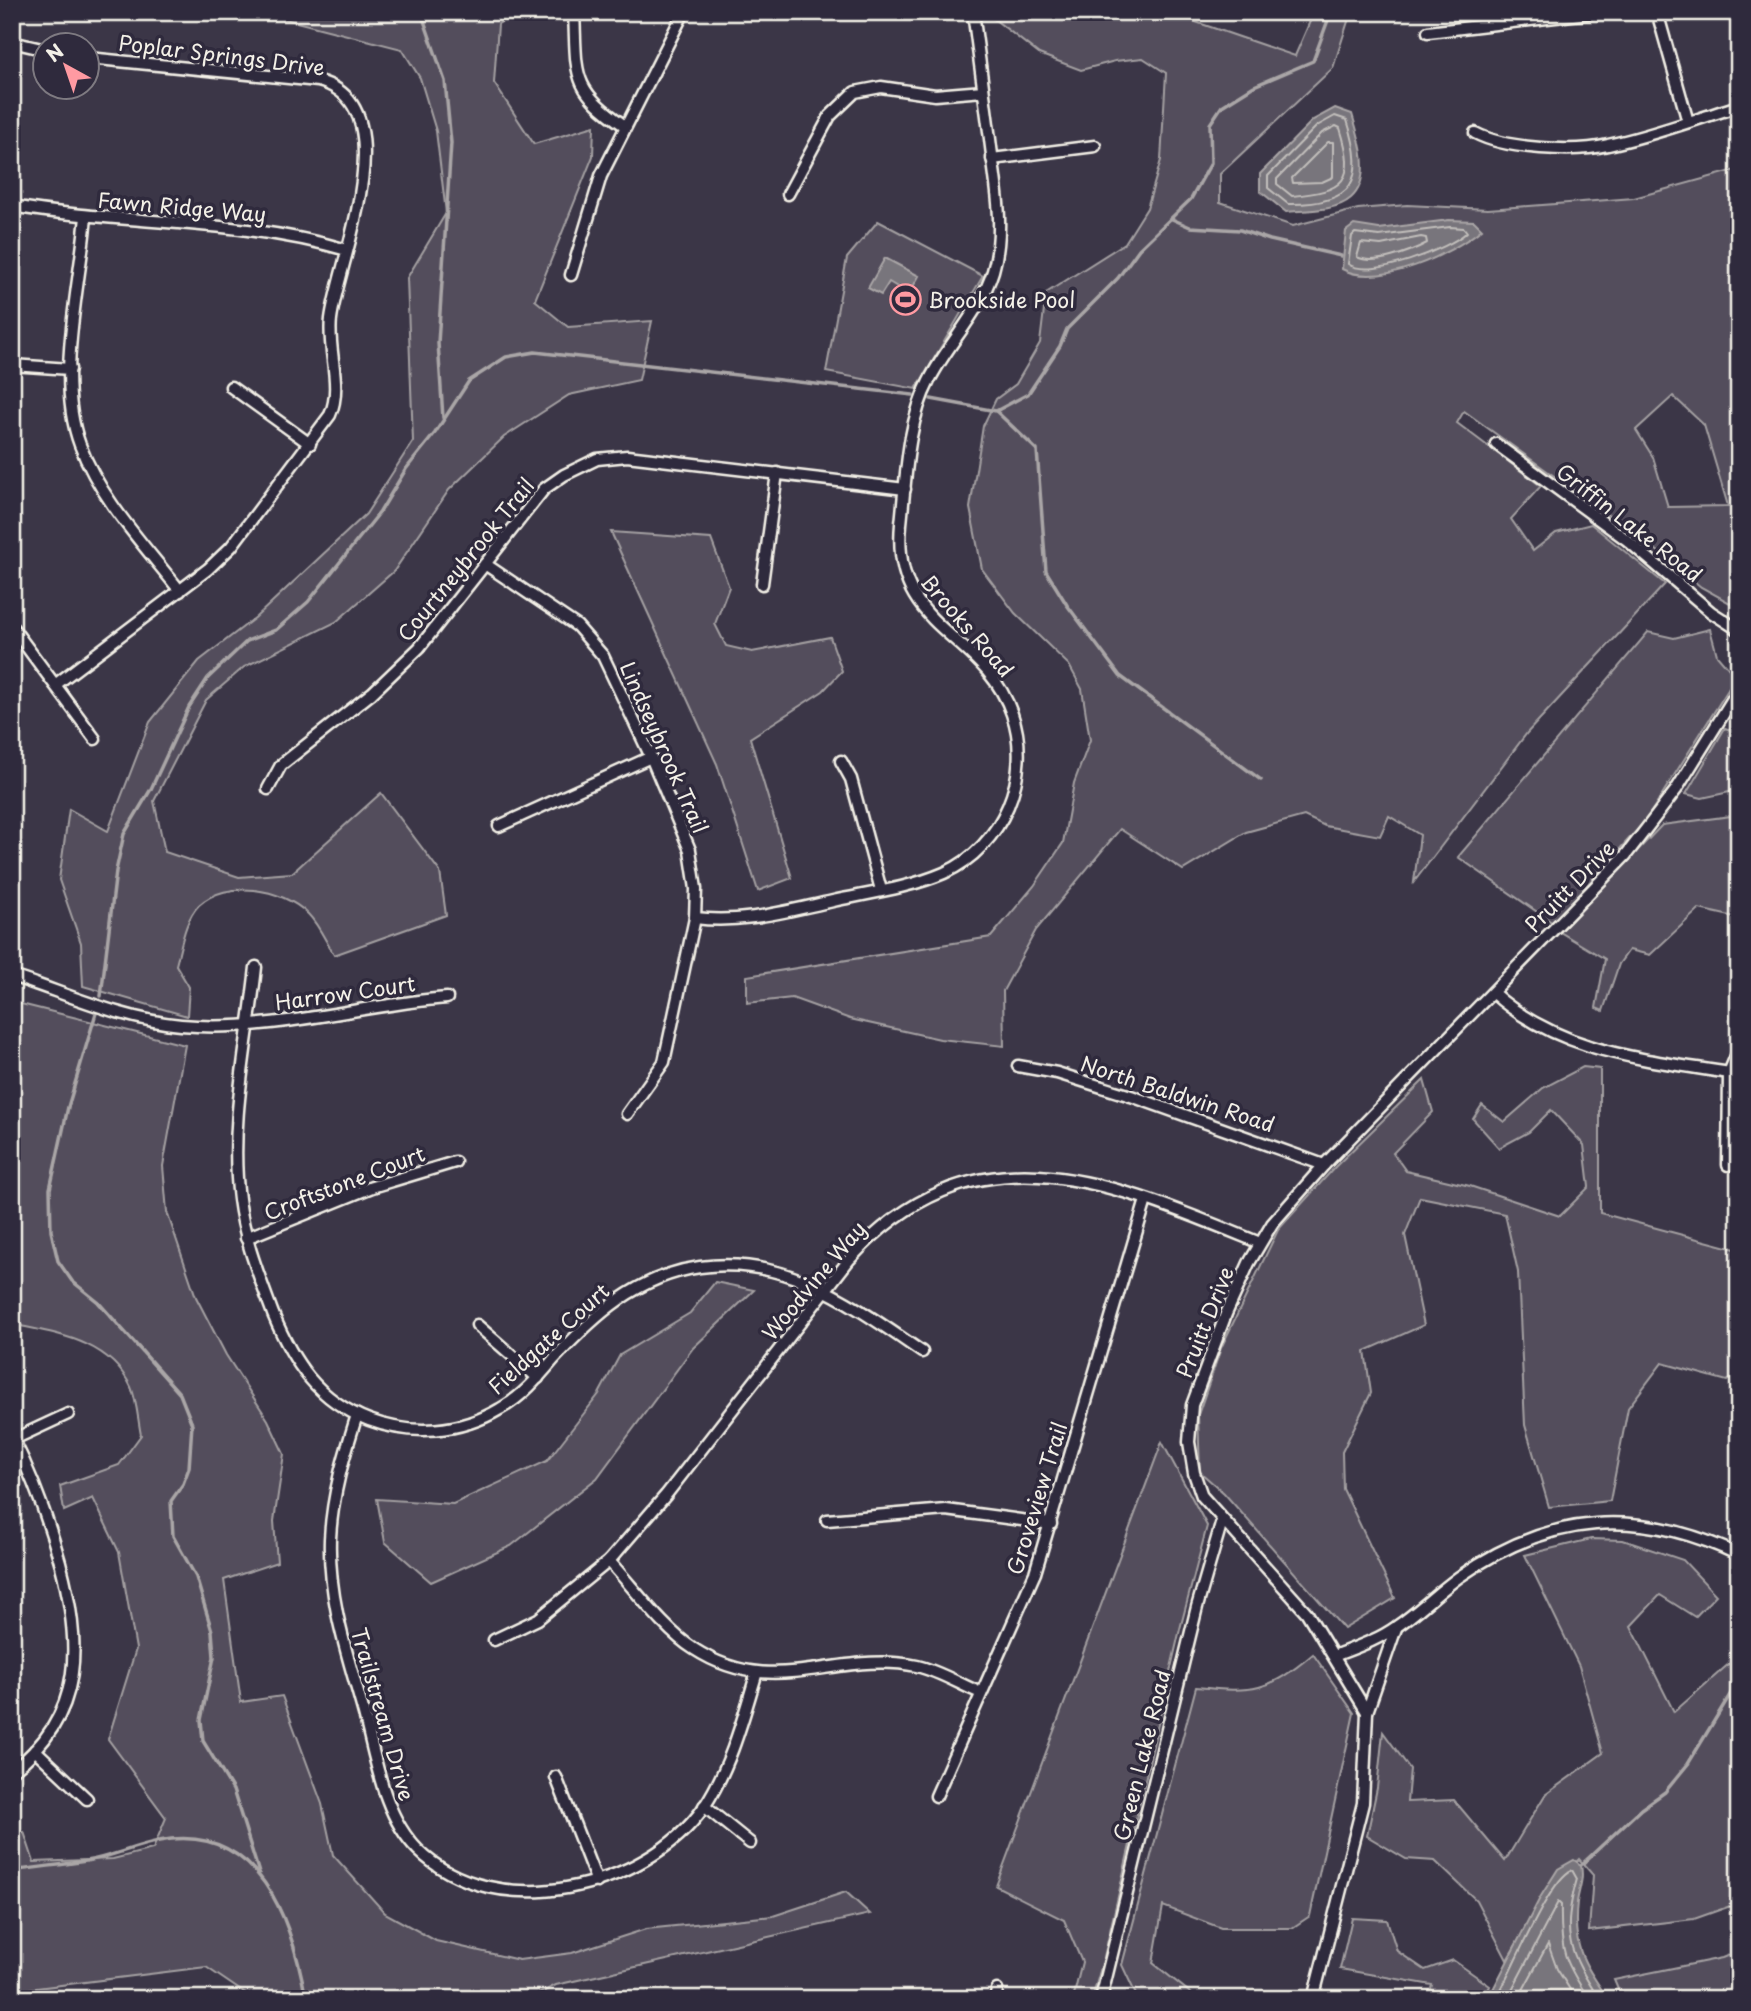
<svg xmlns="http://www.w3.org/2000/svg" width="1751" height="2011" font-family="'Playpen Sans',sans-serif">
<rect width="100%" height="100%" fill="#3b3647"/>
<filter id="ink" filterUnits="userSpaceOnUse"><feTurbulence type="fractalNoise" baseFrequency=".0143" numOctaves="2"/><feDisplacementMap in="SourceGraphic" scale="14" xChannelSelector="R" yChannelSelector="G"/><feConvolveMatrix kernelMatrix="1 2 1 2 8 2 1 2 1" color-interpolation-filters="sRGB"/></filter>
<g filter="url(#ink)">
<g fill="#534e5c" stroke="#a4a0a2" stroke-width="2" fill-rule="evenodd">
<path d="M239 12H519L498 24 494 83 534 144 594 126 593 156 535 300 568 327 652 321 639 380 569 395 504 437 449 490 394 571 336 622 244 667 206 700 154 801 165 852 239 877 292 873 381 793 440 872 446 915 334 955C326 942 319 925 308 914 282 888 227 879 199 905 185 919 181 947 176 965L189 987 187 1016 83 986 81 943 59 880 69 809 108 831 150 722 199 661 256 617 366 514 413 441 407 278 446 213 436 131 420 78 402 49 277 17Z"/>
<path d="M985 12H1187V19L1295 56 1314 12H1351L1333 68 1220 174V202L1293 226 1358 209 1407 205 1488 209 1634 198 1739 169V608L1701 587 1655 549 1464 411 1457 423 1541 486 1511 519 1533 551 1556 533 1591 524 1665 584 1527 733 1414 882 1420 835 1389 816 1380 836 1325 826 1304 816 1246 832 1183 870 1120 829 1036 930 1003 991 1004 1046 940 1039 850 1019 792 998 747 1003V976L991 937 1034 886 1063 843 1074 783 1090 740 1082 689 1069 665 1015 613 982 569 970 508 983 426 996 399 1016 384 1040 343 1046 293 1125 243 1147 208 1161 160 1166 73 1143 58 1115 61 1081 70 1039 54ZM1673 396 1704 425 1728 506 1668 507 1653 457 1636 430Z"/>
<path d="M878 221 983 276 916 389 826 372 847 258Z"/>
<path d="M611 532 711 539 729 587 715 624 726 646 752 652 830 637 842 671 823 691 750 738 792 878 758 891 717 764Z"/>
<path d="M1710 629 1717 655 1736 677 1646 820 1553 923 1458 857 1648 632 1674 638Z"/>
<path d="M1725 728 1739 733V790L1702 798 1686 794Z"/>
<path d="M1739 815V918L1699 909 1650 955 1629 950 1619 964 1603 1011 1596 1008 1605 959 1560 932 1662 825Z"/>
<path d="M13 1002 185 1045 163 1166 167 1212 196 1297 226 1355 268 1420 284 1454 274 1521 277 1562 224 1580 241 1702 282 1696 322 1804 333 1855 385 1913 436 1941 519 1960 572 1953 646 1929 773 1916 846 1892 870 1914 556 1985 529 1999H253L206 1967 12 1991V1835L24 1832 34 1862 113 1859 153 1849 166 1818 108 1739 136 1649 119 1552 93 1498 64 1511 60 1486 119 1465 141 1435C138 1421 137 1401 131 1387 110 1343 64 1335 21 1326 6 1286 8 1218 18 1176L12 1175Z"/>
<path d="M1583 1067 1600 1069V1213L1739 1250V1375L1727 1381 1662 1363 1628 1408 1610 1501 1549 1507 1525 1425 1518 1272 1505 1214 1420 1197 1405 1235 1424 1325 1365 1351 1371 1393 1342 1452 1343 1489 1395 1598 1344 1629 1224 1493 1200 1472 1198 1415 1221 1348 1278 1230 1335 1167 1424 1080 1433 1112 1393 1153 1406 1171 1470 1186 1560 1216 1589 1187 1584 1145 1551 1110 1529 1132 1499 1148 1473 1119 1482 1105 1504 1122 1543 1088Z"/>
<path d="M715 1282 754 1290 693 1348 597 1478 511 1546 431 1582 385 1542 377 1499 453 1504 547 1461 599 1394 620 1355 690 1313Z"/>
<path d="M1162 1442 1207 1526 1180 1629 1104 1957 1092 1999H1073L1082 1962 1064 1920 996 1886Z"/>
<path d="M1591 1539 1623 1540 1683 1560 1716 1595 1695 1617 1660 1595 1631 1626 1674 1712 1739 1655V1903L1694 1919 1589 1931 1593 1875 1579 1859 1546 1894 1507 1960 1476 1900 1435 1861 1406 1859 1367 1836 1377 1788 1383 1732 1410 1769 1407 1802 1454 1800 1505 1861 1545 1795 1603 1753 1579 1666 1525 1555Z"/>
<path d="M1313 1654 1354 1713 1310 1916 1292 1928H1221L1163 1906 1153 1963 1198 1999H1138L1122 1965 1196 1687C1253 1693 1268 1692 1313 1654Z"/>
<path d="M1352 1918 1387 1920 1397 1951 1425 1970 1453 1960 1490 1986 1484 1999H1428L1432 1985 1340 1969Z"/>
<path d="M1739 1951V1999H1622L1614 1980 1722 1958Z"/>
</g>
<g fill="#78747b" stroke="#aaa6a7" stroke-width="2">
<path d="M1335 108 1352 114C1359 136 1373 179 1351 198 1335 212 1306 210 1286 212L1260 191V174L1313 120Z"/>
<path d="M1449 220 1474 221 1482 229C1452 254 1379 289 1342 269L1346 231 1354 225 1379 229Z"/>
<path d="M885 258 919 276 909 294 889 282 881 295 868 288Z"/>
<path d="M1574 1860 1581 1865C1584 1880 1579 1888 1577 1902 1572 1948 1584 1963 1608 1999H1488L1541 1896 1558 1869Z"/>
</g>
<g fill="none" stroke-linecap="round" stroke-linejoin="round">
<g stroke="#c2bfbc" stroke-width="2">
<path d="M1335 116 1347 120C1367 181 1354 205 1288 204L1268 188V176L1317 126Z"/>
<path d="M1336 126 1340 128C1357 182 1344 191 1292 196L1277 184V179L1322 133Z"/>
<path d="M1328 142H1333V177L1322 182 1293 183 1292 178Z"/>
<path d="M1450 227 1464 228 1467 232C1449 249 1370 280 1348 264L1352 236 1355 233 1379 236Z"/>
<path d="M1421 237 1426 238 1427 243C1410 252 1374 266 1357 257L1361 243 1381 245Z"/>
<path d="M1496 1999C1512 1972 1548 1880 1572 1870L1577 1879C1561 1935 1569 1952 1599 1999"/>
<path d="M1507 1999 1558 1902 1561 1905C1560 1951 1564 1961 1589 1999"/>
<path d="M1518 1999 1548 1944 1557 1969 1576 1999"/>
</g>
<g stroke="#aaa6a7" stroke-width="3.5">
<path d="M421 12 445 81 451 143 438 343 443 418"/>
<path d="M1172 219 1190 227 1240 230 1270 240 1341 256"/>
<path d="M931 399 996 411 1037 450 1046 571 1067 605 1120 676 1261 780"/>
<path d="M996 411 1028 394 1060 346 1067 329 1118 278 1139 249 1191 199 1211 163 1210 124 1222 106 1254 86 1313 61 1331 12"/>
<path d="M101 996 116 871 124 834 151 789 189 707 208 678 247 641 276 630 308 602 380 512 406 469 435 433 469 381 506 357 535 352 913 395"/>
<path d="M96 1013 68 1107 50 1189 51 1231 58 1261 72 1281 98 1302 180 1394 192 1424 189 1468 183 1484 171 1501 173 1536 196 1577 212 1631 214 1657 201 1720 203 1741 233 1790 259 1873"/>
<path d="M1581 1865 1641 1809 1665 1792 1688 1764 1739 1680"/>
<path d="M12 1871C37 1867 62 1865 86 1861 111 1857 134 1846 159 1841 259 1822 292 1920 306 1999"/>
</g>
<defs>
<g id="street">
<path d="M574 12C577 75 570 88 625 126"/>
<path d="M1657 12 1688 122"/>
<path d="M1428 32 1598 12"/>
<path d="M12 42 46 50"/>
<path d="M1475 133C1505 149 1575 153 1608 145 1652 136 1696 119 1739 106"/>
<path d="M992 159 1095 146"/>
<path d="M788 194 830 116 855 92 881 87 935 95 983 91"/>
<path d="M12 206C123 225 239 218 347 250"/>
<path d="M86 216C80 287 55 378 80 445 100 499 145 546 180 591"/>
<path d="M571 275 601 176 684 12"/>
<path d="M12 365 70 369"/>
<path d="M231 387 310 444"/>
<path d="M1496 444 1627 540 1711 612 1739 630"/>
<path d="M485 564 577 626 603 656 651 757 690 850 696 889 695 918 664 1062 627 1114"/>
<path d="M762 584 777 473"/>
<path d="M12 627 95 739"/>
<path d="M55 685 208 569 231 547 330 415C343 386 327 350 331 319 338 261 409 104 318 81L88 58"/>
<path d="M841 761 851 779 881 890"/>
<path d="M268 789 281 765 372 693 419 648 544 489 564 475 597 459 627 456 905 489"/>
<path d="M499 826 651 757"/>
<path d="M695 918C743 924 786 911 833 901 870 893 909 888 944 873 1003 847 1033 774 1012 714 983 630 891 632 901 524 906 478 907 423 929 381 948 343 980 313 993 271 1006 227 995 183 990 139 984 97 979 54 973 12"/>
<path d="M256 967C248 1043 229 1123 239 1199 244 1239 259 1276 273 1314 293 1362 317 1400 369 1420 412 1436 460 1433 500 1409 522 1397 538 1378 554 1359 595 1315 637 1276 700 1267 788 1255 853 1305 922 1352"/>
<path d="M12 976C67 994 124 1020 181 1025 270 1033 359 1005 447 998"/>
<path d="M1493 993C1560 1053 1643 1059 1729 1073"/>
<path d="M1018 1066 1057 1073 1131 1096 1324 1165"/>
<path d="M1728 1165 1729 1073 1739 1049"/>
<path d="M246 1238 372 1187 455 1162"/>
<path d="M477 1325 538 1378"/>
<path d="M357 1415C344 1456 332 1495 330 1539 328 1600 348 1656 364 1714 376 1759 383 1815 418 1850 494 1925 647 1890 704 1807 730 1768 743 1719 756 1675"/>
<path d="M12 1436C32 1476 48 1519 60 1562 81 1642 86 1715 12 1771"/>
<path d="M12 1440 68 1414"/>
<path d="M827 1520 946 1510 1051 1524"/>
<path d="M609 1561C634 1588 664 1630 694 1649 774 1701 837 1649 917 1666 939 1671 961 1685 981 1693"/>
<path d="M494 1640 538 1619 609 1561 666 1495 849 1260C976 1120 1112 1183 1260 1243"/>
<path d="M1334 1656C1354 1648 1378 1640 1396 1627 1418 1612 1437 1593 1459 1577 1550 1513 1639 1507 1739 1555"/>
<path d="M1367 1712 1307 1613 1202 1496 1194 1473 1189 1442 1192 1405 1226 1314 1249 1263 1272 1224 1324 1165 1626 855 1676 790 1739 689"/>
<path d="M35 1750 87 1799"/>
<path d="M556 1777 597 1882"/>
<path d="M936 1796 1035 1573 1146 1200"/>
<path d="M704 1806 750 1843"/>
<path d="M995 1999 997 1990"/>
<path d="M1101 1999 1197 1607 1222 1521"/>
<path d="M1313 1999 1363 1803 1367 1712 1396 1628"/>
</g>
</defs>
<use href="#street" stroke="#f4f1e8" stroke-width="15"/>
<use href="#street" stroke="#2f2a3d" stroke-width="10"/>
</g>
</g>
<defs>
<symbol id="stadium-ring" viewBox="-11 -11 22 22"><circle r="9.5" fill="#2f2a3d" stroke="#ff9aa2" stroke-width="1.5"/><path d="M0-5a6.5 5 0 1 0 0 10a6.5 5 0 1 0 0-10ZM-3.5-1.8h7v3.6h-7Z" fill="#ff9aa2"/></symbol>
</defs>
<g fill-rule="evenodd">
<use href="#stadium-ring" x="888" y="282" width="35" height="35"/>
</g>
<g text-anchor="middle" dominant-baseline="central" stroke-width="7" stroke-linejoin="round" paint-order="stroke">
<g font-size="21" fill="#f4f1e8" stroke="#2f2a3d">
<text transform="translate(222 54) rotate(7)">Poplar Springs Drive</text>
<text transform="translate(182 206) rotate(5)">Fawn Ridge Way</text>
<text transform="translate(1630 522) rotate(38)">Griffin Lake Road</text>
<text transform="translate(465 559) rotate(-51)">Courtneybrook Trail</text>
<text transform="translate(968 625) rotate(49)">Brooks Road</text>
<text transform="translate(665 747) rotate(66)">Lindseybrook Trail</text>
<text transform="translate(1569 886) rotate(-46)">Pruitt Drive</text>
<text transform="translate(345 992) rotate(-8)">Harrow Court</text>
<text transform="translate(1178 1093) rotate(18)">North Baldwin Road</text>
<text transform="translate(344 1182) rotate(-21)">Croftstone Court</text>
<text transform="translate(813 1280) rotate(-50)">Woodvine Way</text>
<text transform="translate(1204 1322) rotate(-68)">Pruitt Drive</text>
<text transform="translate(548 1338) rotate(-42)">Fieldgate Court</text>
<text transform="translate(1036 1498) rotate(-73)">Groveview Trail</text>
<text transform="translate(384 1714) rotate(74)">Trailstream Drive</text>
<text transform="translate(1141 1755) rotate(-76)">Green Lake Road</text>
</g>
<g font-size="21" fill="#f4f1e8" stroke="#2f2a3d" text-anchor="start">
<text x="928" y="299">Brookside Pool</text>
</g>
</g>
<rect width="1751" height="2011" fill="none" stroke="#2f2a3d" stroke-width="42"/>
<rect x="21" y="21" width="1709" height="1969" fill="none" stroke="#f4f1e8" stroke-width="2.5" filter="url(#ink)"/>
<g transform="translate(66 66) rotate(320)"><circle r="33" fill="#2f2a3d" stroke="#7e7a81" stroke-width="2"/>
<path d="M0-5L12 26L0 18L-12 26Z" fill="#ff9aa2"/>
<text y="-10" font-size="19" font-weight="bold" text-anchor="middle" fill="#f4f1e8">N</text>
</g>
</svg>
